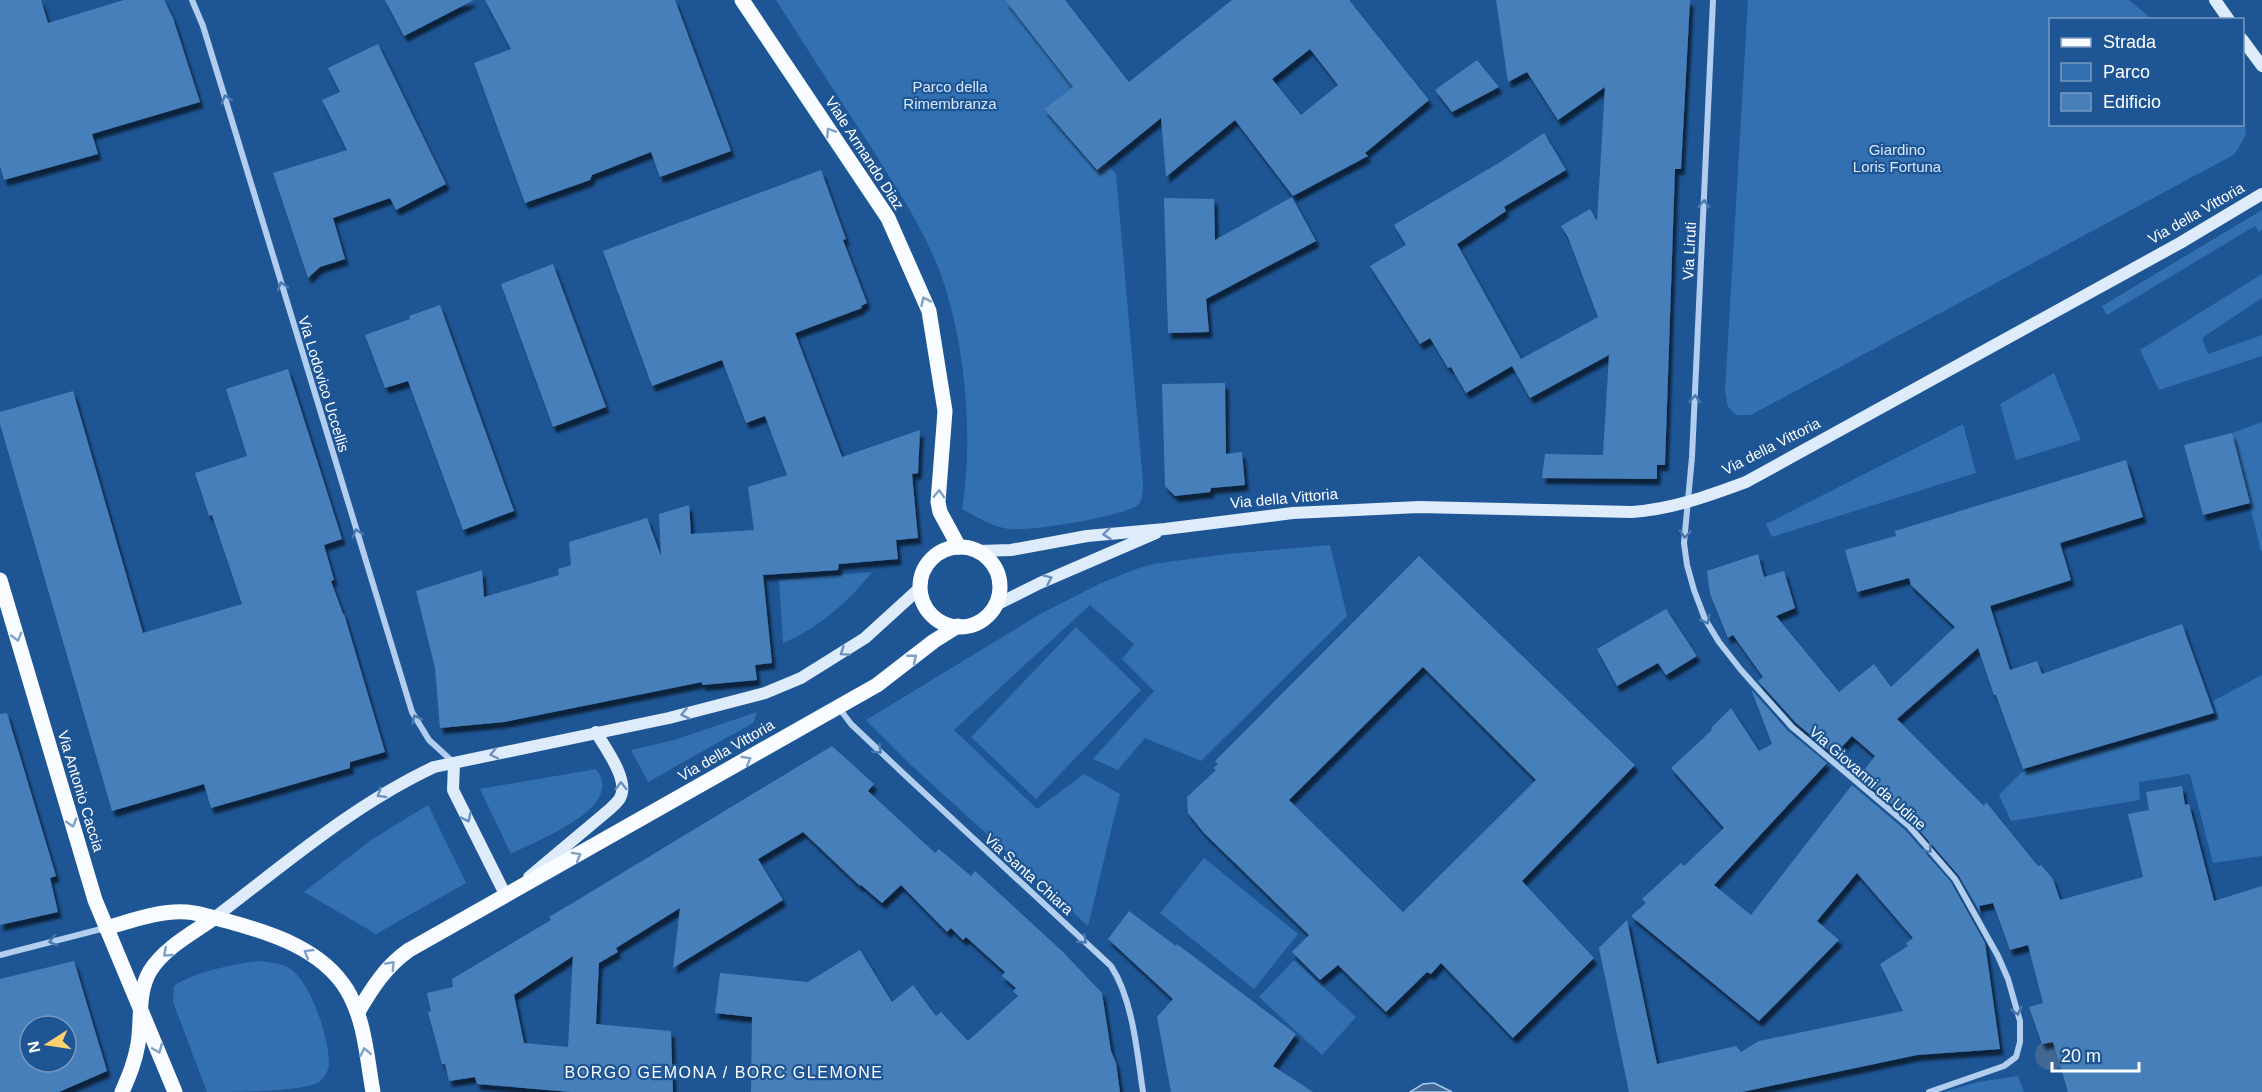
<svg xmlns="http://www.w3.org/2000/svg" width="2262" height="1092" font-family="Arial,sans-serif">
<defs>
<filter id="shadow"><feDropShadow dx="3.5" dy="6" stdDeviation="1.5" flood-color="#0009"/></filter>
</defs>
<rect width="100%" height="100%" fill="#1e5594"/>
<g fill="#3270b1">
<path d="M776 0H1005L1073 87 1044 109 1096 170 1106 162 1116 174 1143 482C1143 489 1143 498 1139 504 1129 516 1026 532 1008 529 991 526 977 517 962 509 974 436 965 336 938 267 920 222 893 182 867 141 836 94 806 47 776 0Z"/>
<path d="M1748 0H2129L2152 19 2050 20V124H2242L2243 109 2246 134 2235 154 1751 415H1736L1728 407 1725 391Z"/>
<path d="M2262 210V230L2259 232 2255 226 2107 315 2102 306Z"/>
<path d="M2262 274V298L2202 338 2208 354 2262 335V356L2159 390 2140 350Z"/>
<path d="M2054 373 2081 440 2016 460 2000 404Z"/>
<path d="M2262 422V551H2261L2232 433Z"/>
<path d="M1963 424 1976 473 1772 537 1766 524Z"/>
<path d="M1330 545 1347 616 1201 761 1145 738 1118 770 1093 759 1154 691 1122 659 1134 644 1090 605 954 730 1037 809 1084 774 1120 794 1088 926 912 766 866 720 1042 613 1099 584 1133 570 1153 564 1227 554Z"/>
<path d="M872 572C847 603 820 627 783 643L779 580Z"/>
<path d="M1076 627 1141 690 1036 799 971 737Z"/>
<path d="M2262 675V856L2213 863 2190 774 2139 782 2140 800 2011 821 1999 795 2022 772 2219 719 2213 701Z"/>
<path d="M757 712 753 723 648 782 631 750 674 740Z"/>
<path d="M596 769C627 808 537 840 511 854L480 789Z"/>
<path d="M428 805 466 883 376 934 304 892 371 840Z"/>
<path d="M1204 858 1298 934 1254 989 1160 913Z"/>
<path d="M1294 960 1356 1017 1322 1055 1259 997Z"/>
<path d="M261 961C269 963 280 963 288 967 311 981 329 1038 329 1063 329 1071 324 1078 318 1083 296 1092 234 1092 207 1092L173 1002 174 986C193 972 237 963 261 961Z"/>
<path d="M2018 1076 2024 1092H1943L1978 1082Z"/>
</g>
<path fill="#416894" stroke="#a4caf0" stroke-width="1.5" d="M1434 1083 1452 1092H1410L1423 1084Z"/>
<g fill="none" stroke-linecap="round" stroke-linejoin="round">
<path stroke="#416894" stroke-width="30" d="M2050 1055 2096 1041"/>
</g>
<g fill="#477fba" fill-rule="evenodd" filter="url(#shadow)">
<path d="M0 0H41L48 23 124 0H164L173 18 200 102 92 134 98 154 4 180 0 166Z"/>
<path d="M385 0H474L404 36Z"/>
<path d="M485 0H675L731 151 660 177 651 152 592 175 590 180 525 203 474 63 511 49Z"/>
<path d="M1005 0H1065L1129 82 1232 0H1349L1429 100 1365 153 1368 156 1293 196 1235 120 1166 177 1161 118 1097 170 1044 109 1073 87ZM1310 49 1338 85 1301 115 1272 79Z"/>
<path d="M1496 0H1690L1681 169H1675L1665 465H1657V479L1542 478 1545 454 1603 455 1609 355 1530 398 1512 366 1466 393 1451 367 1448 368 1430 338 1420 344 1370 266 1406 245 1394 225 1502 161 1544 133 1566 170 1504 207 1506 211 1457 244 1521 359 1598 317 1568 237 1561 226 1590 209 1597 221 1605 87 1558 120 1527 72 1508 82Z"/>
<path d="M378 44 446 184 396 210 390 198 333 218 345 259 320 267 308 278 273 173 347 150 322 100 340 92 328 68Z"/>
<path d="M1477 60 1499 87 1452 112 1435 90Z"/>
<path d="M821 170 846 239 843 240 867 303 861 306 862 308 795 333 842 457 920 430 918 473 912 474 918 538 896 540 898 559 839 564 838 570 763 575 772 663 755 665 757 680 702 685V682L504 722 440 728 435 668 416 591 482 570 484 597 559 575 558 569 571 565 569 542 647 518 661 556 659 514 689 505 691 534 754 530 748 487 787 475 765 416 746 423 722 360 652 386 603 251Z"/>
<path d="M1292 197 1316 241 1206 299 1209 332 1168 333 1164 198 1214 199 1215 240Z"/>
<path d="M553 264 606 407 553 427 501 284Z"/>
<path d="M440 305 514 511 463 530 408 381 385 388 365 335 410 319 409 316Z"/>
<path d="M288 369 342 539 324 545 334 580 331 581 343 614H344L385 752 350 762V768L211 808 204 784 112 811 0 424V412L73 391 143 633 242 604 212 515 209 516 195 473 247 456 226 389Z"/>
<path d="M1225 383 1226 454 1242 452 1245 485 1211 488 1210 492 1175 496 1165 486 1162 384Z"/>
<path d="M2232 433 2250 503 2203 515 2184 445Z"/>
<path d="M2126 460 2143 517 2060 543 2071 580 1990 606 2010 670 2037 661 2042 674 2182 624 2214 713 2023 769 1996 695H1994L1978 648 1897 719 1984 806 1986 802 2038 866 2041 865 2053 879 2060 900 2143 877 2128 814 2149 810 2146 792 2182 786 2185 805 2189 804 2214 901 2262 886V1092H2068L2053 1042 2042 1044 2029 1007 2043 1003 2028 945 2010 950 1993 903 1979 906 1981 914 1959 876 1913 823 1859 777 1875 756 1852 736 1834 755 1796 723 1758 681 1763 677 1733 635 1728 638 1710 594 1707 571 1758 554 1764 577 1784 571 1795 608 1776 616 1839 692 1874 664 1891 687 1955 627 1911 585 1909 578 1857 592 1845 550 1896 536 1895 531Z"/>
<path d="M1419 556 1635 765 1522 881 1594 958 1513 1038 1441 963 1431 974 1427 972 1386 1012 1338 965 1320 980 1292 952 1309 935 1204 833 1188 813 1187 797 1216 770 1213 768 1218 764 1215 761ZM1423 667 1536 780 1403 912 1289 800Z"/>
<path d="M1666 609 1697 656 1666 675 1658 663 1617 686 1597 649Z"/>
<path d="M1751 689 1788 731 1827 763 1714 885 1751 915 1852 785 1905 830 1951 882 1985 943 2000 1049 1917 1055 1742 1092H1629L1599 948 1627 920 1657 1064 1736 1046 1741 1052 1759 1041 1903 1011 1880 964 1908 946 1906 943 1913 938 1857 873 1817 921 1839 940 1759 1021 1631 916 1646 903 1642 899 1681 863 1684 866 1724 828 1671 768 1712 730 1711 728 1731 708 1759 751 1772 744Z"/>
<path d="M7 713 56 876 50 878 58 912 0 925V714Z"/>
<path d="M832 746 874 784 868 791 935 853 939 849 971 876 975 871 1063 952 1102 993 1111 1051 1116 1063 1120 1092H751L752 1017 715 1013 720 973 808 982 860 950 892 1002 913 985 936 1016 941 1012 968 1041 1018 996 1013 991 1016 988 1002 976 1005 972 966 937 963 940 951 928 947 932 901 885 882 903 861 885 860 886 803 832 758 859 783 900 673 968 680 908 616 948 618 952 599 963 596 1024 671 1031 673 1092H571L477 1084 475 1077 449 1081 445 1064H442L428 1012 431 1011 427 993 453 987 452 979 551 920 549 917 566 907ZM573 956 568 1047 524 1043 514 995Z"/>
<path d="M1129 911 1176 946 1177 944 1296 1034 1273 1066 1313 1092H1171L1157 1017 1173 999 1108 939Z"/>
<path d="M74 961 107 1071 59 1092H0V979ZM30 1026H66V1062H30Z"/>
</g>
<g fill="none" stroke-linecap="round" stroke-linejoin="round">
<g stroke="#b1ceee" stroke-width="6">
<path d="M192 0 203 26 236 134 412 712 429 740 453 762"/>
<path d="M1713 0 1692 457 1684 543 1687 565 1694 590 1705 619 1719 642 1741 670 1792 727 1909 826 1955 879 1998 956 2008 979 2020 1021V1042L2016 1057 2004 1066 1929 1092"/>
<path d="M839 708 851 724 906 776 1111 966C1133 1000 1137 1052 1143 1092"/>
<path d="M0 955 105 928"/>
</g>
<g stroke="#ddebfa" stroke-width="12">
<path d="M2215 0 2229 20"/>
<path d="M2242 39 2262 66"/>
<path d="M979 551 1011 550 1087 536 1165 529 1293 513 1419 507 1632 512C1673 509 1708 496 1746 482L2180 243 2262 194"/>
<path d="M996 605 1040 583 1156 533"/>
<path d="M454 763 453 790 506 896 511 892"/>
<path d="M529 877 610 809C613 806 618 802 620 798 630 780 605 748 596 732"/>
<path d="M214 918C285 864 353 805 434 767L669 718 765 693 801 678 865 638 921 587"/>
</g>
<g stroke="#f8fbff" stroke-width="15">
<path d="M742 0 888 218 929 311 945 411 938 502 940 512 959 547"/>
<circle cx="960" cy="587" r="40"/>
<path d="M0 580 95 900 175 1092"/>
<path d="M106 928C131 921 160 910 187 912 200 913 214 918 227 921 271 933 322 949 347 990 365 1020 367 1059 373 1092"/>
<path d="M358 1012C372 988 386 966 409 950L877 685 934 641 958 626"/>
<path d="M122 1092C129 1076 135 1062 138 1044 142 1020 137 993 150 971 164 948 193 933 214 918"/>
</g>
</g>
<defs><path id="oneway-chevron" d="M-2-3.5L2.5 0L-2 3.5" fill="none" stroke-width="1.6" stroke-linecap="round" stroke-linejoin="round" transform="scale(1.5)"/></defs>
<g stroke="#4a79af">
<use href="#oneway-chevron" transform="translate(226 99) rotate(-107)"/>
<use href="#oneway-chevron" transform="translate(1704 204) rotate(-87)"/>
<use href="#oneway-chevron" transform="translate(282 286) rotate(-107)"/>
<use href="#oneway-chevron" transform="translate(1695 399) rotate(-87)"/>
<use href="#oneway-chevron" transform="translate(357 533) rotate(-107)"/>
<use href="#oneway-chevron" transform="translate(1685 534) rotate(95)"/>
<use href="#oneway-chevron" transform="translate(1706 620) rotate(63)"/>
<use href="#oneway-chevron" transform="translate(416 719) rotate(-116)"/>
<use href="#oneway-chevron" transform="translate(878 750) rotate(44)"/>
<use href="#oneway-chevron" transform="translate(1928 849) rotate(49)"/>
<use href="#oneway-chevron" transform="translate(1083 940) rotate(43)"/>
<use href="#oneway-chevron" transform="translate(53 941) rotate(166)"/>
<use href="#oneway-chevron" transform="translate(2017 1011) rotate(75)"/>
</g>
<g stroke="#80a0c4">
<use href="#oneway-chevron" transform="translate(830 132) rotate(-124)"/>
<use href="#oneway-chevron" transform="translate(925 301) rotate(-115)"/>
<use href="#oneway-chevron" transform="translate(939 494) rotate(-88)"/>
<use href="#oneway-chevron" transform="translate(17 637) rotate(74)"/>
<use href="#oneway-chevron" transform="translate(913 658) rotate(-39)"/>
<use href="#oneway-chevron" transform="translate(747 760) rotate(-30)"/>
<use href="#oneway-chevron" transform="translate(72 823) rotate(73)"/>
<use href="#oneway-chevron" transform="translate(577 856) rotate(-29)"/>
<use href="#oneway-chevron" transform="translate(167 953) rotate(139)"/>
<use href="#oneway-chevron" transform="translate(308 953) rotate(-149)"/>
<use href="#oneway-chevron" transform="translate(391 965) rotate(-47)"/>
<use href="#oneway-chevron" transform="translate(158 1049) rotate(68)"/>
<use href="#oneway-chevron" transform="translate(365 1052) rotate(-101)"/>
</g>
<g stroke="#6a91bd">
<use href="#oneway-chevron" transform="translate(1107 534) rotate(174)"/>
<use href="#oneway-chevron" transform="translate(1048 579) rotate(-24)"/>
<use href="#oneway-chevron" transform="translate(844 652) rotate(146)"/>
<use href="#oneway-chevron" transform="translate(685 714) rotate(167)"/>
<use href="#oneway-chevron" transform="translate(494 754) rotate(168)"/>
<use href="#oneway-chevron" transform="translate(621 786) rotate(-91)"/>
<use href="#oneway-chevron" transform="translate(381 794) rotate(149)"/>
<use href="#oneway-chevron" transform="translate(467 818) rotate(64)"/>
</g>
<g text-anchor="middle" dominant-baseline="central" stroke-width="4.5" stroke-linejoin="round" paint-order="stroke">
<g font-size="15" fill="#d7e8fa" stroke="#1e5594">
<text x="950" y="86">Parco della<tspan x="950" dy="17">Rimembranza</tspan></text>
<text x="1897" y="149">Giardino<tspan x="1897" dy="17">Loris Fortuna</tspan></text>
</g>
<g font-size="15" fill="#fff" stroke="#1e5594">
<text transform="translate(865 153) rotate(57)">Viale Armando Diaz</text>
<text transform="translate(2196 213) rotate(-30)">Via della Vittoria</text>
<text transform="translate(1689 251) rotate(-87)">Via Liruti</text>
<text transform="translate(324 384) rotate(73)">Via Lodovico Uccellis</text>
<text transform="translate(1771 446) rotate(-27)">Via della Vittoria</text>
<text transform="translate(1284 498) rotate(-5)">Via della Vittoria</text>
<text transform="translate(726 750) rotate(-30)">Via della Vittoria</text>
<text transform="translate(1868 778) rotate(41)">Via Giovanni da Udine</text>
<text transform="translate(81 791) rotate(73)">Via Antonio Caccia</text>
<text transform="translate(1029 874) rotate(42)">Via Santa Chiara</text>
</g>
<g font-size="16" letter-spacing="1.5" fill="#fff" stroke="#1e5594">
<text x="724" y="1072">BORGO GEMONA / BORC GLEMONE</text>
</g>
</g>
<rect x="2049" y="18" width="195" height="108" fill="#1e5594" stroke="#7899bf" stroke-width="1.5"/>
<rect x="2061" y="38" width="30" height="9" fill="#f8fbff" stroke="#7899bf" stroke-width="1.5"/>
<text x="2103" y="48" font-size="18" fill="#ffffff">Strada</text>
<rect x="2061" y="63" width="30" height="18" fill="#3270b1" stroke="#7899bf" stroke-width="1.5"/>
<text x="2103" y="78" font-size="18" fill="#ffffff">Parco</text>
<rect x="2061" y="93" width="30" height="18" fill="#477fba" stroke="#7899bf" stroke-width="1.5"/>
<text x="2103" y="108" font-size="18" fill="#ffffff">Edificio</text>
<g transform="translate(48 1044) rotate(258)"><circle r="28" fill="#1e5594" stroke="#7899bf" stroke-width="1.5"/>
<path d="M0-4.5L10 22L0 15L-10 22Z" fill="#fdd070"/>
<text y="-9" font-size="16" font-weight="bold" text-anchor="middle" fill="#ffffff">N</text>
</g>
<path d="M2052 1062v9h87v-9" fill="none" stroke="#ffffff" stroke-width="3"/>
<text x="2061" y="1062" font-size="18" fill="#ffffff" stroke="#1e5594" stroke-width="4.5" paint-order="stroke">20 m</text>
</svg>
